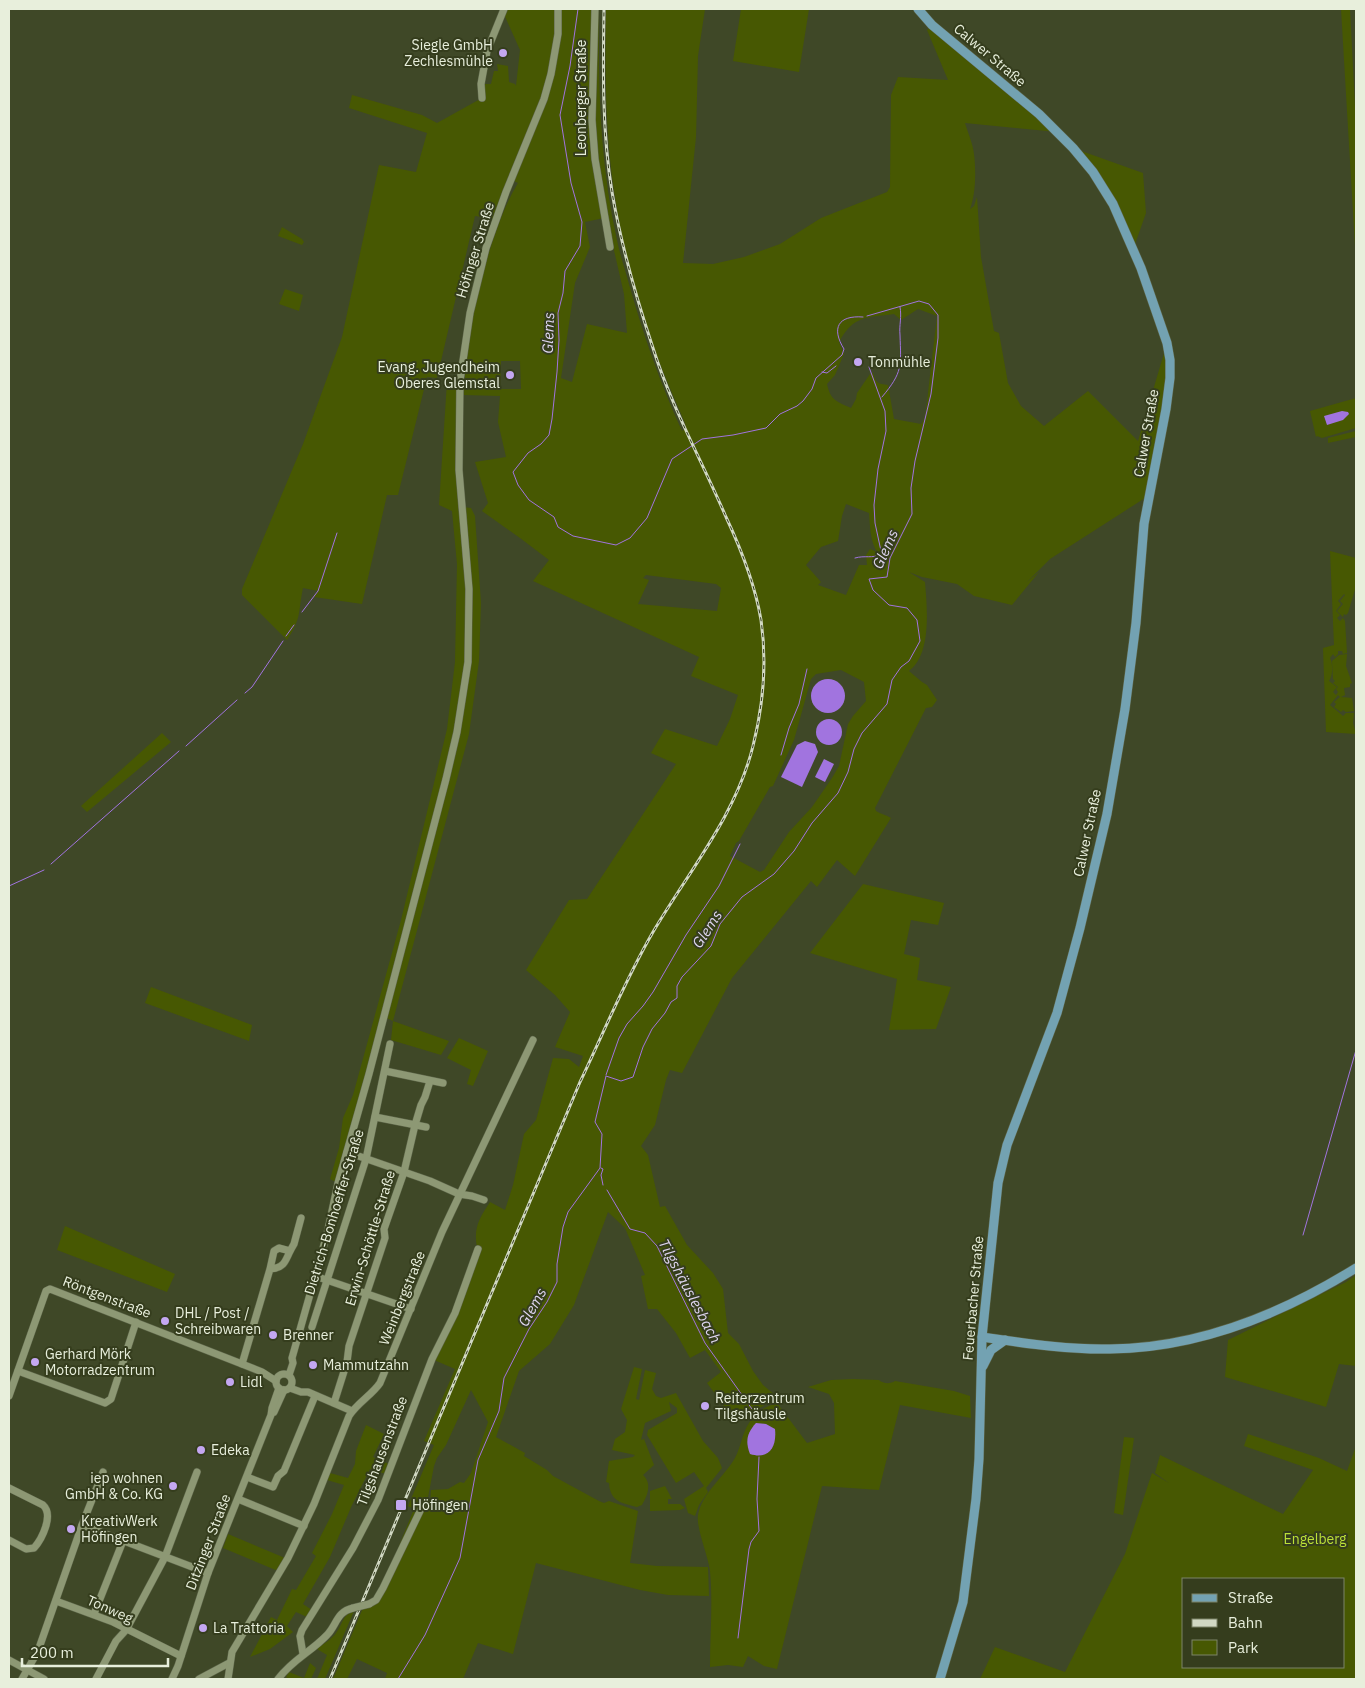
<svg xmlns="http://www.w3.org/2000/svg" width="1365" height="1688" font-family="'IBM Plex Sans',sans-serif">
<rect width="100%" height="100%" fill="#3f4827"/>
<g fill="#475802" fill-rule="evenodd">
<path d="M504 9H599C598 86 600 164 617 240 620 255 625 269 629 284 643 334 660 383 682 431L686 428 685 423C674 398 663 372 653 346 635 297 622 243 614 191 605 131 605 69 606 9H705L698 56 696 137 683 263 713 264 744 257 780 244 821 218 887 192 890 187 891 95 898 77 948 80 927 30 932 25 1057 132 965 123C968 133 973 144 974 154 976 170 976 193 970 209L974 206 977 197 981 257 994 331 999 333 1008 383 1021 406 1044 426 1088 391 1138 441 1167 343 1170 378 1145 498 1050 559 1027 582 1039 572 1012 605 974 596 957 584 922 577 909 572 925 582C927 607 932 654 909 671L922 682 927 685 937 700 932 707 926 708 875 808 876 811C881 814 886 815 891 818L855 876 837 860 817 887 811 881 732 978 682 1073 670 1070 666 1080 655 1125 641 1146 648 1155 660 1207 665 1206 687 1245 713 1273 723 1289 728 1333 739 1344 753 1371 763 1385 775 1395 768 1403 753 1412 750 1409 735 1421 707 1383 721 1372 705 1350 690 1358 676 1333 657 1309H648L641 1276 645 1275 625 1228 608 1212 574 1305 550 1344 519 1371 496 1437 525 1453 524 1456 547 1470 553 1476 599 1501 604 1503 609 1501 638 1511 630 1563 657 1566 708 1567 709 1596 668 1595 640 1590 536 1563 513 1654 478 1643 463 1679H385L387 1673 357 1659 347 1679H333L363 1608 377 1603 380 1600 398 1564V1548L414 1509 408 1506 434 1445 424 1441 455 1369 434 1360 477 1247C473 1228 480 1217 490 1202L505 1210 513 1185 524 1134 536 1120 553 1058 569 1059 579 1067 583 1056 555 1047 570 1012 555 995 526 970 569 900 587 899 676 764 651 753 665 729 717 746 730 719 738 695 691 676 699 657 533 581 549 560 520 538 482 511 488 503 475 462 506 457 498 422 500 396 464 395C466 342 476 290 493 240 500 220 507 201 518 183L512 180 496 219 475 216 437 378 427 377 398 495H387L362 604 314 597 318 591 303 588C298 611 302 618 287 640L242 595V589L303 444 342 337 379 165 416 172 427 133 349 108 352 95 422 115 437 123 482 98 481 84H491L494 71H498L497 64 508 66 509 82 515 84 516 86 520 50 503 12ZM591 150 624 294 627 333 587 324 572 382 561 378 575 283 590 247 585 222 604 218ZM918 309 937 316 925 418 921 424 894 419 888 385C878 384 876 383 873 373L870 374 857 393 856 399 851 408C836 401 831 401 827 384L835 375 844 354 839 342C854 315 866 318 894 314L901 320ZM501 361H520L521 389H500ZM846 504 869 513C870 526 870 541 877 552L870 549 866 555 867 565H859L846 595 818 585 821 582 806 565 821 547 838 541 842 516ZM646 575 716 584 721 588 717 611 638 604 649 580 643 578ZM841 670 864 682 866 701 853 716 848 724 839 766 832 778 812 807 789 832 764 870 760 872 730 856 736 843 739 841 770 787 773 786 794 740 811 679 816 674ZM471 1390 488 1422 471 1473 464 1483 460 1482 448 1489 431 1490C430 1497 432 1506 425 1513L434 1466 437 1458 446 1445Z"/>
<path d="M741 9H809L799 72 733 61Z"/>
<path d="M1341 9H1350L1356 126V263Z"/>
<path d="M1073 148 1143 173 1146 213 1133 250 1113 204Z"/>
<path d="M282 227 302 239 304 242 302 245 278 236Z"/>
<path d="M285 289 303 295 299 311 279 304Z"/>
<path d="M460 381 463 507 471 508 475 516 481 603 479 661 469 734 393 1021 449 1041 441 1055 391 1040 393 1021 384 1017 338 1183 330 1179 339 1148 343 1118 353 1095 401 920 447 729 455 662 457 564 452 511 439 505 447 382Z"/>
<path d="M1356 398V428L1322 438 1317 436 1316 437 1310 411Z"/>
<path d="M1356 431V437L1328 443V438Z"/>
<path d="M1330 551 1356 558V586L1348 613 1346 615 1344 614 1343 617 1337 611 1343 604 1340 601 1345 595 1344 594 1338 601 1341 604 1336 611 1340 615 1337 618 1340 621 1343 618 1345 621 1347 653 1343 654 1342 651H1338V654L1335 657 1333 654 1330 658C1333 663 1333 676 1329 681L1337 687 1333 692 1336 695 1338 692 1336 689 1338 687 1333 683 1335 681 1333 679 1332 661 1339 655 1347 654 1346 666 1352 683 1350 684V687L1344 688 1345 695 1341 697 1352 698 1354 711 1346 712 1343 710 1341 712 1334 707 1336 704 1334 702 1340 697 1338 695 1330 705 1343 716 1346 713H1354L1353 723 1356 734 1326 732 1323 648 1334 645Z"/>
<path d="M162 733 171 742 87 812 81 806Z"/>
<path d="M863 884 944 903 938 925 911 920 904 954 920 958 917 980 951 987 936 1029 889 1030 897 979 810 953Z"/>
<path d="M151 987 252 1025 249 1041 145 1003Z"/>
<path d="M459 1038 488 1051 473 1086 467 1084 471 1070 447 1058Z"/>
<path d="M65 1226 175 1274 167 1292 57 1250Z"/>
<path d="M1356 1275V1366L1339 1364 1326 1407 1225 1377 1228 1340 1346 1282Z"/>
<path d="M634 1367 642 1369 636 1399 639 1400 645 1370 656 1373 652 1389 656 1396 661 1398 676 1393 703 1441 718 1458 722 1468 706 1488 708 1492 699 1505 695 1516 688 1513 684 1499 704 1486 694 1472 676 1483 647 1435 648 1430 677 1413V1408L669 1402 671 1411 645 1423 641 1440 644 1439 654 1465 643 1475C652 1483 648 1495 642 1505L637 1507C621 1503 610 1501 609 1483L606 1482 609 1461 633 1457 635 1455 612 1450 615 1439 625 1432 627 1420 621 1409Z"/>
<path d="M853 1379 879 1380C883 1384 891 1384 895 1381L954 1391 970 1396 971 1418 900 1405 879 1490 822 1486 777 1669 764 1666 748 1656 743 1667 728 1665 710 1667C710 1635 713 1603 710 1571 708 1555 696 1528 698 1515 702 1493 724 1477 735 1458 741 1447 742 1433 749 1423 755 1413 766 1406 777 1403L807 1443 835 1434 834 1403 829 1394 808 1387 831 1380Z"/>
<path d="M366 1425 384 1434 373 1457 389 1464 386 1474 370 1469 352 1505 330 1557 303 1604 312 1610 307 1617 296 1612 287 1626 293 1632 270 1649 250 1657 271 1617 277 1620 292 1589 296 1590 316 1556 312 1553 332 1514 344 1485 327 1480 330 1473 348 1478 355 1464 356 1451Z"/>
<path d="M1248 1434 1319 1458 1347 1471 1356 1446V1679H980L995 1647 1065 1672 1125 1554 1152 1473 1169 1483 1155 1473 1160 1455 1283 1514 1313 1470 1244 1446ZM1344 1579V1667H1184V1579Z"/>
<path d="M1124 1437 1134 1438 1123 1515 1114 1513Z"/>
<path d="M665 1486 672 1499H668V1504H680L685 1508 680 1510 650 1511V1491Z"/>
<path d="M228 1534 285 1558 278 1571 223 1548Z"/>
<path d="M354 1611 325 1679H317L327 1655 317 1649C323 1644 332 1639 336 1633 343 1624 342 1615 354 1611Z"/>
<path d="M310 1663 316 1668 311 1679H289L286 1677 289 1672 304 1678Z"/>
</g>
<g fill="#a174df">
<path d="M1342 411 1348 412 1349 414 1343 420 1327 425 1324 416Z"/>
<circle cx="828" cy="696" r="17"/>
<circle cx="829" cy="732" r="13"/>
<path d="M805 741 815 744 818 752 802 787 781 777 797 745Z"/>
<path d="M824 759 834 764 825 782 815 777Z"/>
<path d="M756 1423 766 1424 775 1429C777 1447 769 1460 750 1454 745 1441 747 1433 756 1423Z"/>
</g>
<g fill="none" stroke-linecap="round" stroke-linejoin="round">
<g stroke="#a174df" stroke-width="1">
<path d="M578 9 570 66 560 115 571 183 582 222 580 246 565 271 563 293 558 313 559 340 557 372 552 419 549 435 541 444 528 453 513 472 518 485 529 500 554 517 558 527 573 536 616 545 630 538 647 518 672 459 702 439 733 435 766 428 780 414 797 406 803 401 812 389 816 378 842 355 844 349C831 328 838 315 863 317"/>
<path d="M822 372 827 373 836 366"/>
<path d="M882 397C903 372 901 366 900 335 899 325 902 317 900 307"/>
<path d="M855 558C865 555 872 559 881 554V551L875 523 874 505 878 469 886 431 885 411 869 367"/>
<path d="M302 612 318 591 337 533"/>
<path d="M286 636 294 625"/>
<path d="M245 693 252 687 283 641"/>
<path d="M186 746 237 700"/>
<path d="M781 755 789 728 799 704 807 669"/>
<path d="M51 864 179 751"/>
<path d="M9 886 44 870"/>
<path d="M606 1075 619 1038 627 1024 643 1006 653 992 686 935 719 886 740 844"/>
<path d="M601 1168 603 1169 601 1175 603 1185"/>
<path d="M607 1190 630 1229 645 1233 657 1246 705 1343 752 1409"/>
<path d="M1303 1235 1356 1050"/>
<path d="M738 1638 749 1549 751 1542 759 1531 757 1499 759 1457"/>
<path d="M398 1679 425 1635 460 1558 478 1460 499 1411 504 1378 529 1329 547 1302 557 1282V1264L563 1227 568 1212 600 1168 602 1134 595 1122 606 1076 621 1081 633 1077 643 1047 652 1029 665 1013 671 1002 677 998V986L682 977 711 946 720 924 742 897 774 874 794 851 812 823 838 793 848 772 854 749 862 733 887 704 892 680 901 667 909 661 920 641 917 620 907 608 889 605 873 590 869 579 887 577 890 558 912 514 911 488 915 461 931 394 938 338V315L929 304 919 301 867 316"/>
</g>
<defs>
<g id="minor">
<path d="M595 9 592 120 595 159 610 247"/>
<path d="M482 98 481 84 487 51 504 9"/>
<path d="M385 1071 443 1083"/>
<path d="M375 1117 426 1127"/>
<path d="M347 1152 430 1181 459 1194 472 1196 484 1200"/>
<path d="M290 1251 294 1244 301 1218"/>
<path d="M315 1276 411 1309"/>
<path d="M312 1327 366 1159 390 1044"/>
<path d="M242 1364 270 1269C283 1268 285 1263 290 1251L279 1248 274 1251 270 1269"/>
<path d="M18 1371 105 1403 111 1399 136 1322"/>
<circle cx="284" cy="1382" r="8"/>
<path d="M289 1375 293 1363 292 1358 327 1234 338 1183 369 1074 446 779 457 732 468 662 469 589 459 470 460 381 470 313 486 248 506 192 544 99 551 74 558 34V9"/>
<path d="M290 1388 301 1392H308L352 1411"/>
<path d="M9 1396 46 1291 50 1289 242 1364 262 1372 276 1381"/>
<path d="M334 1403 347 1362 349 1346 385 1238 384 1229 404 1172 415 1125 421 1105 425 1097 430 1081"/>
<path d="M274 1412 284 1390"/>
<path d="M247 1477 273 1487 278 1476 284 1471 315 1396"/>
<path d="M9 1488 43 1505C54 1515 42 1539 34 1548L26 1549 9 1540"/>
<path d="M238 1499 304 1526"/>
<path d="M82 1525 208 1573"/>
<path d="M56 1601 113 1622 181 1656"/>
<path d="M369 1604 376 1600 383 1588 421 1509 425 1504 428 1505"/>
<path d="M94 1614 123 1541"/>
<path d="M303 1654 300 1636 302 1630 353 1548 378 1500 432 1359 455 1313 478 1249"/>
<path d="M9 1660 44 1679"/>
<path d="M22 1679 38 1651 82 1525 103 1472"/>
<path d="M96 1679 116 1641 126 1630 165 1557 197 1472"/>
<path d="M172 1679 178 1666 208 1573 271 1415 272 1408 279 1388"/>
<path d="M199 1679 229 1663"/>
<path d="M228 1679 232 1652 288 1558 314 1504 349 1416C357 1403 372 1395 380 1383L442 1232 533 1040"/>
<path d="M278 1679C293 1659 311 1652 327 1635 337 1625 336 1612 353 1608"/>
</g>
<g id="major">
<path d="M918 9 932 25 1039 114 1073 148 1093 172 1113 204 1141 268 1167 343 1170 360V378L1166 409 1144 524 1136 623 1125 709 1107 814 1080 928 1057 1013 1007 1145 998 1183 982 1337 979 1459 976 1499 963 1602 940 1679"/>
<path d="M982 1337C1024 1343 1067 1350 1110 1349 1199 1348 1282 1314 1356 1268"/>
<path d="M983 1366 991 1350 1005 1340"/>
</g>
</defs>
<use href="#minor" stroke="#5c6448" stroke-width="8"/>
<use href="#major" stroke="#5c6448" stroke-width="10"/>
<use href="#minor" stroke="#8d9874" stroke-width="7"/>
<use href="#major" stroke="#73a2b2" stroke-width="9"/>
<defs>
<path id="rail" d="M330 1679 580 1082C604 1032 625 980 653 932 689 871 736 815 753 746 763 706 767 661 761 620 755 584 741 549 726 517 702 461 671 406 653 348 636 297 621 245 612 192 602 132 603 70 604 9"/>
</defs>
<use href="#rail" stroke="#d1d8c3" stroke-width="3"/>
<use href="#rail" stroke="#353d1d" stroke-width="1" stroke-dasharray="4" stroke-linecap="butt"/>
<defs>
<path id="minor-bridge" d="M353 1608 369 1604"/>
</defs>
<use href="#minor-bridge" stroke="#5c6448" stroke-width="8" stroke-linecap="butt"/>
<use href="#minor-bridge" stroke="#8d9874" stroke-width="7"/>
</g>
<g fill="#c4a7f1" stroke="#353d1d" stroke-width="2">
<circle cx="503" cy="53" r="5"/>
<circle cx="858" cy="362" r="5"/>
<circle cx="510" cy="375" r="5"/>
<circle cx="165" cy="1321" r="5"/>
<circle cx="273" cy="1335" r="5"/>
<circle cx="35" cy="1362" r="5"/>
<circle cx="313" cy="1365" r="5"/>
<circle cx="230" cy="1382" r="5"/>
<circle cx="705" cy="1406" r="5"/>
<circle cx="201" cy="1450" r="5"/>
<circle cx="173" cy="1486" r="5"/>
<rect x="395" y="1499" width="12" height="12" rx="2.5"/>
<circle cx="71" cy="1529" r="5"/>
<circle cx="203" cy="1628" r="5"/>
</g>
<g text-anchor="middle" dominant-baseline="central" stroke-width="4" stroke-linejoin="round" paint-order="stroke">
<g font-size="14" fill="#e8efdc" stroke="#353d1d" text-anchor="start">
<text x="493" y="45" text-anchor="end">Siegle GmbH<tspan x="493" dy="16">Zechlesmühle</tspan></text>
<text x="868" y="362">Tonmühle</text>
<text x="500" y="367" text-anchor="end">Evang. Jugendheim<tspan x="500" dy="16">Oberes Glemstal</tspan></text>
<text x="175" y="1313">DHL / Post /<tspan x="175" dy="16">Schreibwaren</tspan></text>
<text x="283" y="1335">Brenner</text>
<text x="45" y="1354">Gerhard Mörk<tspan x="45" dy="16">Motorradzentrum</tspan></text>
<text x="323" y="1365">Mammutzahn</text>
<text x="240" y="1382">Lidl</text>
<text x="715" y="1398">Reiterzentrum<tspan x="715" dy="16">Tilgshäusle</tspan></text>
<text x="211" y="1450">Edeka</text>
<text x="163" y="1478" text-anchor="end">iep wohnen<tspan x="163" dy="16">GmbH &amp; Co. KG</tspan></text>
<text x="412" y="1505">Höfingen</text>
<text x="81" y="1521">KreativWerk<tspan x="81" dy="16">Höfingen</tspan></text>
<text x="213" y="1628">La Trattoria</text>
</g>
<g font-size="14" fill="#e8efdc" stroke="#353d1d">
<text transform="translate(990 55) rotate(40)">Calwer Straße</text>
<text transform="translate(581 98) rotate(-90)">Leonberger Straße</text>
<text transform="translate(475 250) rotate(-73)">Höfinger Straße</text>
<text transform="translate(1146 433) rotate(-80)">Calwer Straße</text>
<text transform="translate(1087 833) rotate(-78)">Calwer Straße</text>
<text transform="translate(334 1212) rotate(-73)">Dietrich-Bonhoeffer-Straße</text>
<text transform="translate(370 1238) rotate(-73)">Erwin-Schöttle-Straße</text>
<text transform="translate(107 1297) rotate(21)">Röntgenstraße</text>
<text transform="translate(402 1298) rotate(-68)">Weinbergstraße</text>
<text transform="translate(973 1298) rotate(-85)">Feuerbacher Straße</text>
<text transform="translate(382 1451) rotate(-69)">Tilgshausenstraße</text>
<text transform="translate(208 1542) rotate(-69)">Ditzinger Straße</text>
<text transform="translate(110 1609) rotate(24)">Tonweg</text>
</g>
<g font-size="14" fill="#bbe037" stroke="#353d1d">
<text x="1315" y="1539">Engelberg</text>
</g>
<g font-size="15" font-style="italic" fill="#ded5f0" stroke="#353d1d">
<text transform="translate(548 333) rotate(-88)">Glems</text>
<text transform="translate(885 549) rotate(-66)">Glems</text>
<text transform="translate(707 929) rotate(-57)">Glems</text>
<text transform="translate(690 1291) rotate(62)">Tilgshäuslesbach</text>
<text transform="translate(532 1307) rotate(-61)">Glems</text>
</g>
</g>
<rect width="1365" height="1688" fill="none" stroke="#e8efdc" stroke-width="20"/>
<rect x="1182" y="1578" width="162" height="90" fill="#353d1d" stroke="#7d8469"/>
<rect x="1192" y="1594" width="25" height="8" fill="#73a2b2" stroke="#7d8469"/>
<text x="1228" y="1603" font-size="15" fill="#e8efdc">Straße</text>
<rect x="1192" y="1619" width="25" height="8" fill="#d1d8c3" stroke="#7d8469"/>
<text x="1228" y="1628" font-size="15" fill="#e8efdc">Bahn</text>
<rect x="1192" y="1640" width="25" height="15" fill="#475802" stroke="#7d8469"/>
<text x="1228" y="1653" font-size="15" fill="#e8efdc">Park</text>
<path d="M22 1658v8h146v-8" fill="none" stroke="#e8efdc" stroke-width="2.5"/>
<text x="30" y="1658" font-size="15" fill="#e8efdc" stroke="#353d1d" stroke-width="4" paint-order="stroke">200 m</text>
</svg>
